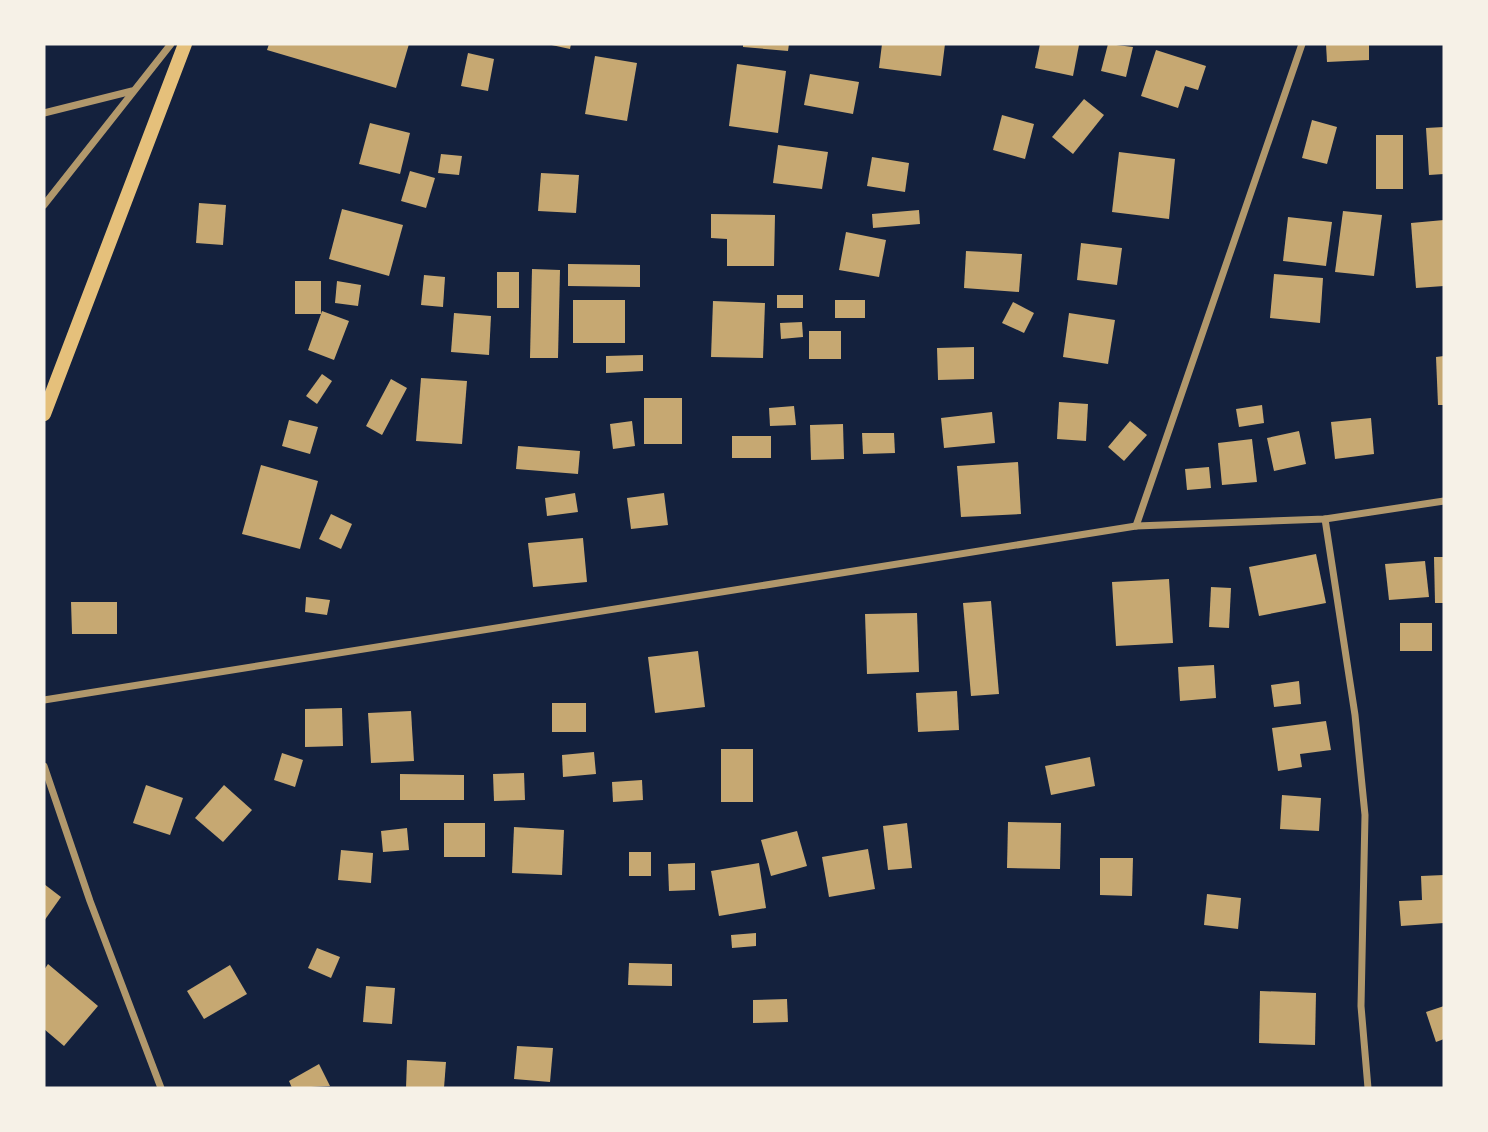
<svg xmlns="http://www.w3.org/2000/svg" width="1488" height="1132" font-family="'Asap Condensed',sans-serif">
<rect width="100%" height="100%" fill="#14213d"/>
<g fill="#c6a872">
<path d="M269 44H409L396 88 267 50Z"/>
<path d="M547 44H571L570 49Z"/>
<path d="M743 44H789L788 51 743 47Z"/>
<path d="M882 44H945L941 76 879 68Z"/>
<path d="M1040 44 1079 45 1073 76 1035 68Z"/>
<path d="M1108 44 1133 47 1126 77 1101 71Z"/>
<path d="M1326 44H1369V60L1327 62Z"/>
<path d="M1156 50 1206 66 1198 90 1185 86 1178 108 1141 96Z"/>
<path d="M468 53 494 59 488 91 461 86Z"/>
<path d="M595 56 637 63 627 121 585 114Z"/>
<path d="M737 64 786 71 778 133 729 126Z"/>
<path d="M810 74 859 82 853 114 804 105Z"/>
<path d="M1084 99 1104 115 1073 154 1052 137Z"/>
<path d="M1002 115 1034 124 1025 159 993 150Z"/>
<path d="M1312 120 1337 127 1327 164 1302 158Z"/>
<path d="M370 123 410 133 400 174 359 164Z"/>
<path d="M1444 127V174L1429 175 1426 128Z"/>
<rect x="1376" y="135" width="27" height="54"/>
<path d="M778 145 828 152 822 189 773 183Z"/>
<path d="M1119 152 1175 159 1169 219 1112 212Z"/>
<path d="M441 154 462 156 459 175 438 173Z"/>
<path d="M872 157 909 163 905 192 867 186Z"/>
<path d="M410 171 435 178 426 208 401 201Z"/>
<path d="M541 173 579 175 576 213 538 211Z"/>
<path d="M199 203 226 205 223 245 196 243Z"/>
<path d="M342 209 403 225 389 276 329 259Z"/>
<path d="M919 210 920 224 873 228 872 214Z"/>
<path d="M1343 211 1382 215 1374 276 1335 272Z"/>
<path d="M711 214 775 215 774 266H727V239L711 238Z"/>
<path d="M1288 217 1332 222 1326 266 1283 261Z"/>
<path d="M1444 220V286L1416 288 1411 223Z"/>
<path d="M846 232 886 240 879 277 839 270Z"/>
<path d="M1081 243 1122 248 1117 285 1077 280Z"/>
<path d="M966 251 1022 254 1019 292 964 288Z"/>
<path d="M568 264 640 265V287L568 286Z"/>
<path d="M532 269 560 270 558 358H530Z"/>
<rect x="497" y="272" width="22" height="36"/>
<path d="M1274 274 1323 278 1320 323 1270 318Z"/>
<path d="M424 275 445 277 443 307 421 305Z"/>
<path d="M295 281H321V314L322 311 349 321 334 360 308 350 321 314H295Z"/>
<path d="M337 281 361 285 358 306 335 303Z"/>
<rect x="777" y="295" width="26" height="13"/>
<rect x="573" y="300" width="52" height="43"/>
<rect x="835" y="300" width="30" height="18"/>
<path d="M713 301 765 303 763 358 711 357Z"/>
<path d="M1013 302 1034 313 1024 333 1002 323Z"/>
<path d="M454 313 491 316 489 355 451 352Z"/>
<path d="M1069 313 1115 320 1108 364 1063 357Z"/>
<path d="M802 322 803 337 781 339 780 323Z"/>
<rect x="809" y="331" width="32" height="28"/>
<path d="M974 347V379L938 380 937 348Z"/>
<path d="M643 355V371L606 373V356Z"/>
<path d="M1444 356V405H1438L1436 357Z"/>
<path d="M322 374 332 381 317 404 306 396Z"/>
<path d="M421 378 467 381 462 444 416 441Z"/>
<path d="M391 379 407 388 382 435 366 426Z"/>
<rect x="644" y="398" width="38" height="46"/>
<path d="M1059 402 1088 404 1086 441 1057 439Z"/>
<path d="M1262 405 1264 423 1239 427 1236 409Z"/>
<path d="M794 406 796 425 770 426 769 408Z"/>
<path d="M992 412 995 443 944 448 941 418Z"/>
<path d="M1371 418 1374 454 1335 459 1331 422Z"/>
<path d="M289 420 318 427 310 454 282 446Z"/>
<path d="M632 421 635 446 613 449 610 424Z"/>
<path d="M1130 421 1147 435 1124 461 1108 447Z"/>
<path d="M843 424 844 459 811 460 810 425Z"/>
<path d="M1299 431 1306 464 1274 471 1267 438Z"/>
<path d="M862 433H894L895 453 863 454Z"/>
<rect x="732" y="436" width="39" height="22"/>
<path d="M1252 439 1257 482 1222 485 1218 443Z"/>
<path d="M518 446 580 451 578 474 516 469Z"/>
<path d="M1018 462 1021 514 961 517 957 466Z"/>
<path d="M261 465 318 481 300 549 242 534Z"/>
<path d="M1209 467 1211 488 1187 490 1185 469Z"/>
<path d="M575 493 578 512 547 516 545 498Z"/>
<path d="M664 493 668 525 631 529 627 498Z"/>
<path d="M331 514 352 524 341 549 319 539Z"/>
<path d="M583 538 587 582 533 587 528 543Z"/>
<path d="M1316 554 1326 603 1259 616 1249 567Z"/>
<path d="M1434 557H1444V603H1435Z"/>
<path d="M1425 561 1429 597 1389 600 1385 564Z"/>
<path d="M1169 579 1173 643 1116 646 1112 582Z"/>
<path d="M1211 587 1231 588 1229 628 1209 627Z"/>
<path d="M306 597 330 600 327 615 305 612Z"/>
<path d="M991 601 999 694 971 696 963 603Z"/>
<path d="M71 602H117V634H72Z"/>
<path d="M917 613 919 672 867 674 865 614Z"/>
<rect x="1400" y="623" width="32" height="28"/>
<path d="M698 651 705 707 655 713 648 657Z"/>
<path d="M1214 665 1216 698 1180 701 1178 667Z"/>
<path d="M1299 681 1301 704 1274 707 1271 685Z"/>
<path d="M957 691 959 730 918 732 916 693Z"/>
<rect x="552" y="703" width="34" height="29"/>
<path d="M342 708 343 746 305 747V709Z"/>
<path d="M411 711 414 761 371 763 368 713Z"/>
<path d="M1326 721 1331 750 1300 754 1302 767 1278 771 1272 728Z"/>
<rect x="721" y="749" width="32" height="53"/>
<path d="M594 752 596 774 563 777 562 755Z"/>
<path d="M282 753 303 760 295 787 274 780Z"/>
<path d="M1090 757 1095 786 1051 795 1045 766Z"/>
<path d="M524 773 525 800 494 801 493 774Z"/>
<path d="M400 774 464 775V800H400Z"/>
<path d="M642 780 643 800 613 802 612 782Z"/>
<path d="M146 785 183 798 170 835 133 823Z"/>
<path d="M224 785 252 810 223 842 195 818Z"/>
<path d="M1282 795 1321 798 1319 831 1280 829Z"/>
<path d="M1008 822 1061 823 1060 869 1007 868Z"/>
<rect x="444" y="823" width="41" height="34"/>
<path d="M907 823 912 868 888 870 883 826Z"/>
<path d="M514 827 564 830 562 875 512 873Z"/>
<path d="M407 828 409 850 383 852 381 831Z"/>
<path d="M797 831 807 866 771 876 761 840Z"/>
<path d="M868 849 875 889 829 897 822 857Z"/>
<path d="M341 850 373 853 371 883 338 880Z"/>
<rect x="629" y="852" width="22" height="24"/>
<path d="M1100 858H1133L1132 896 1100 895Z"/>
<path d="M695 863V890L669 891 668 864Z"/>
<path d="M759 863 766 908 719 916 711 871Z"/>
<path d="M1444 875V923L1401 926 1399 901 1422 900 1421 876Z"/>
<path d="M44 884 61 897 44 921Z"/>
<path d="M1207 894 1241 898 1238 929 1204 925Z"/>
<path d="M756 933V946L732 948 731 935Z"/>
<path d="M317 948 340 957 331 978 308 968Z"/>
<path d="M629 963 672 964V986L628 985Z"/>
<path d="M48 964 98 1006 64 1046 44 1029V970Z"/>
<path d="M230 965 247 994 204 1019 187 991Z"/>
<path d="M366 986 395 988 392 1024 363 1022Z"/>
<path d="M1260 991 1316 993 1315 1045 1259 1043Z"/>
<path d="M787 999 788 1022 753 1023V1000Z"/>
<path d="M1444 1006V1039L1436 1042 1426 1012Z"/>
<path d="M517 1046 553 1048 550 1082 514 1079Z"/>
<path d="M407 1060 446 1062 444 1088H406Z"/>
<path d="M319 1064 330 1086 292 1088 289 1081Z"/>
</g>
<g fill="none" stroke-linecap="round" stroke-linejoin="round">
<g stroke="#b1986c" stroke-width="7">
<path d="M44 113 132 91"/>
<path d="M44 205 171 44"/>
<path d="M1325 519 1355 715 1365 815 1361 1006 1368 1088"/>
<path d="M1136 526 1302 44"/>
<path d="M44 700 1136 526 1325 519 1444 501"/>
<path d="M44 766 90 901 161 1088"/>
</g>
<path stroke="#e5c07b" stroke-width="14" d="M44 414 185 44"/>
</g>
<rect width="1488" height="1132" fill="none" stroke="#f6f1e7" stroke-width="91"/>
</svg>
